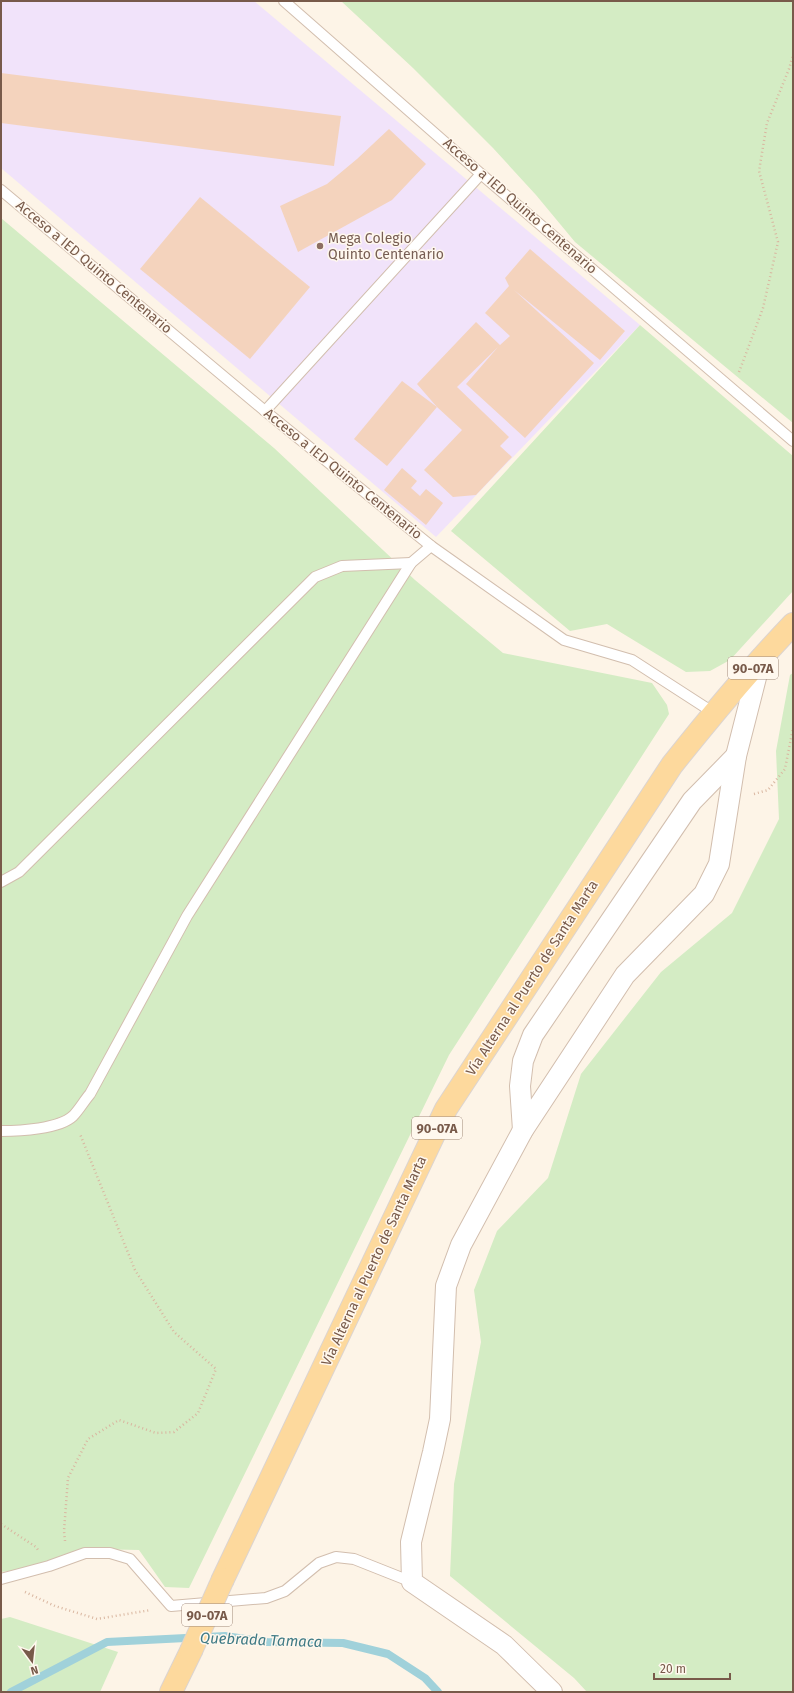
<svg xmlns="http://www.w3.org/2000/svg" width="794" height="1693" font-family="'Fira Sans',sans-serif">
<rect width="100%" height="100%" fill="#fdf4e7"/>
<path fill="#f1e3fa" d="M1 1H254L640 325 436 537 1 168Z"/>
<g fill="#d4ecc4">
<path d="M341 1H793V423L575 242 536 195 493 148 413 68Z"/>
<path d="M1 218 274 448 415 580 503 653 652 683 667 705 669 714 449 1055 189 1588 165 1587 139 1550 91 1549 29 1569 1 1572Z"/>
<path d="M640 325 793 456V591L730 660 710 671 686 672 607 624 570 631 451 531Z"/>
<path d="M793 673V1692H587L574 1678 450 1576 454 1484 481 1342 474 1290 497 1231 548 1178 581 1074 661 972 732 913 779 819 776 751 790 675Z"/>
<path d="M10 1617 118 1652 100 1692H1V1619Z"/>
</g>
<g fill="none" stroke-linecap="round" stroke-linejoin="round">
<path stroke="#a0d1da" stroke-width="8" d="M11 1692 107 1642 225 1636 267 1642 343 1643 388 1654 425 1678 438 1692"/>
</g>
<g fill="#f4d3bd">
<path d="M1 73 341 116 334 166 1 123Z"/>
<path d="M389 129 426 164 392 200 298 252 280 206 327 184 357 159Z"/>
<path d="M200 197 310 287 250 359 140 269Z"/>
<path d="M530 249 625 331 600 360 514 290 594 363 525 438 466 384 498 347 457 387 509 437 500 446 512 457 476 495 453 497 424 470 462 430 437 407 417 384 476 322 500 345 510 336 485 313 509 286 505 278Z"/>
<path d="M402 381 437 407 387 466 354 439Z"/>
<path d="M402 468 417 481 411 488 420 496 426 489 443 503 426 525 384 490Z"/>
</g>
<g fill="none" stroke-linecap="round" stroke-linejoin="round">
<defs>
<g id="service">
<path d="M284 1 481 174 793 441"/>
<path d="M1 190 265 411 431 546 564 640 632 660 714 713"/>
<path d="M265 411 481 174"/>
<path d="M1 882 19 872 315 577 342 566 411 563"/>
<path d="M1 1131C20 1131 59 1129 73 1116 79 1110 84 1101 90 1094L187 916 411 563 431 546"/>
<path d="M1 1579 49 1566 85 1553H110L130 1559 171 1606 266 1598 285 1591 319 1563 336 1557 354 1559 412 1582"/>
</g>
<g id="minor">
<path d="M523 1130 520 1086 523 1061 533 1035 692 801 736 756"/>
<path d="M552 1692 504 1645 412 1582 411 1542 433 1452 440 1419 446 1286 461 1245 523 1130 625 975 704 894 719 864 736 756 761 658"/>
</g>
<g id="primary">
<path d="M223 1579 446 1109 672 765C711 716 750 669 793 624"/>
<path d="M171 1692 191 1651"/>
</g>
</defs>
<use href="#service" stroke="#d2beae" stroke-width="12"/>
<use href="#minor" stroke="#d2beae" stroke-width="22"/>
<use href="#primary" stroke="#dcd4d0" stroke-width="24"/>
<g stroke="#d9b6a0" stroke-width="2.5" stroke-dasharray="1 3" stroke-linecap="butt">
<path d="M739 372 763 308 778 242 759 171 767 123 789 69 793 55"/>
<path d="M754 794 768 790 785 769 793 728"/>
<path d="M1 1524 36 1547 38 1550"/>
<path d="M65 1541 64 1531 68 1478 88 1439 119 1420 156 1433 174 1432 198 1413 216 1369 174 1332 135 1270 80 1134"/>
<path d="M25 1592 55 1606 97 1619 151 1610"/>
</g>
<use href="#service" stroke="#fff" stroke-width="10"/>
<use href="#minor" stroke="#fff" stroke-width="20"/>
<use href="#primary" stroke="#fdd99d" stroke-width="22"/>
<defs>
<path id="primary-bridge" d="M191 1651 223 1579"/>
</defs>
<use href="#primary-bridge" stroke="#dcd4d0" stroke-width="24" stroke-linecap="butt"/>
<use href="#primary-bridge" stroke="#fdd99d" stroke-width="22"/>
</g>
<circle fill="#8d6e63" stroke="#fff8ee" stroke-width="1.5" cx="320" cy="246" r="4"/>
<g text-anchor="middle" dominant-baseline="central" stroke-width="3" stroke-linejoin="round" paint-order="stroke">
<g fill="#fff8ee" stroke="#a0897b" stroke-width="1">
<rect x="728" y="657" width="50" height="22" rx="3"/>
<rect x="412" y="1117" width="50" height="22" rx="3"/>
<rect x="182" y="1604" width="50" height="22" rx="3"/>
</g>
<g font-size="13" font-weight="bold" fill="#785a4a">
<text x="753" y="668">90-07A</text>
<text x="437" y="1128">90-07A</text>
<text x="207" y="1615">90-07A</text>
</g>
<g font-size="14" fill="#785a4a" stroke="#fff8ee">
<text transform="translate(520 206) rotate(41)">Acceso a IED Quinto Centenario</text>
<text transform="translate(94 267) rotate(40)">Acceso a IED Quinto Centenario</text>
<text transform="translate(343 474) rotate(39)">Acceso a IED Quinto Centenario</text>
<text transform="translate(532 978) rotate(-57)">Vía Alterna al Puerto de Santa Marta</text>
<text transform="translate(374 1261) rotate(-65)">Vía Alterna al Puerto de Santa Marta</text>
</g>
<g font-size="14" fill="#785e54" stroke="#fff8ee" text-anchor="start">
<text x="328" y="238">Mega Colegio<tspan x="328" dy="16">Quinto Centenario</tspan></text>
</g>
<g font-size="15" font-style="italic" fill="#3f7a85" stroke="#fff8ee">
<text transform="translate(261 1640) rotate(2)">Quebrada Tamaca</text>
</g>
</g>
<rect width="794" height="1693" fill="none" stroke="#785a4a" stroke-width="4"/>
<g transform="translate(32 1661) rotate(165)" stroke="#fff8ee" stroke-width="3" paint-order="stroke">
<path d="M0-3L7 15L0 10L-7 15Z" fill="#785a4a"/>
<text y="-6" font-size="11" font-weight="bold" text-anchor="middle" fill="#785a4a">N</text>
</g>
<path d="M654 1673v6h76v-6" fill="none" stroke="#785a4a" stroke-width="2"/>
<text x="660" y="1673" font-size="12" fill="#785a4a" stroke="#fff8ee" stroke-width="3" paint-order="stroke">20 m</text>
</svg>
